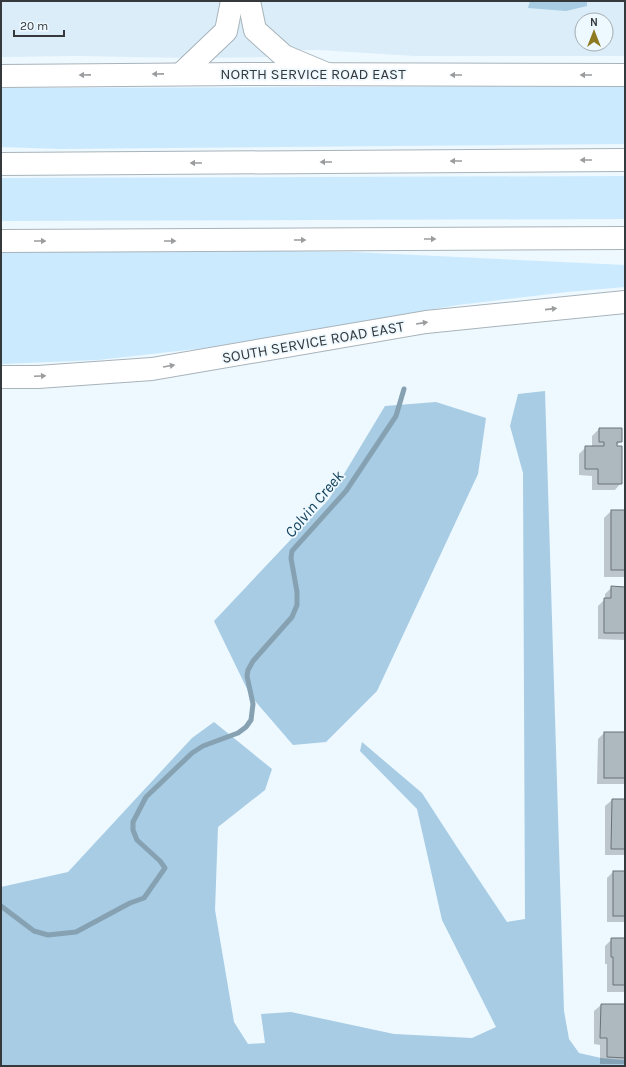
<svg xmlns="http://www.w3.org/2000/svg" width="626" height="1067" font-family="Karla,sans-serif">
<rect width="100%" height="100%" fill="#edf8ff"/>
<path fill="#daedf9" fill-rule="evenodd" d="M1 1H625V56H415L320 50H289L268 57 192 58 77 56 1 57ZM582 20H606V44H582Z"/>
<g fill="#cceafe">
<path d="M625 86V144L60 149 1 147V88Z"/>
<path d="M625 176V219L1 221V178Z"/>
<path d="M189 250 352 252 625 265V287L567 292 458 305 205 348 98 360 1 364V251Z"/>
</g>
<g fill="#a7cce4">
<path d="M530 1H587V6L566 11 528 8Z"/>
<path d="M545 391 564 1011 569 1039 579 1053 601 1058 625 1060V1066H1V887L68 872 192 738 214 722 272 769 265 790 218 827 215 910 234 1022 248 1044 265 1043 261 1014 291 1012 394 1034 472 1038 496 1027 442 920 417 809 360 751 362 742 422 793 455 844 507 922 525 919 523 473 510 426 518 394Z"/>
<path d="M436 402 486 418 478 474 377 691 326 742 293 745 250 695 214 621 329 499 385 406Z"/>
</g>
<g fill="#0003">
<path d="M599 429 621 441 615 447 621 483 615 490H592V476L579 475V454L586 447H592V436Z"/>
<path d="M611 511H625V577H604V518Z"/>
<path d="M612 587H625V640L598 639V606L605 599V594Z"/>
<path d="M604 733H625V784H597L598 739Z"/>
<path d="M612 800H625V855H605V806Z"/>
<path d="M613 872H625V922H607V878Z"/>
<path d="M612 939H625V992H607V964H605V946Z"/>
<path d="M601 1005H625V1064H600V1045L594 1044V1011Z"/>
</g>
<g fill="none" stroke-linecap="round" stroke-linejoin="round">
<path stroke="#86a1b2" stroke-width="5" d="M1 906 34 931 48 935 76 932 130 903 144 898 165 868 160 861 137 840 133 830V822L146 797 192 753 203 746 238 733 246 727 251 720 253 704 247 676 248 670 253 661 292 617 297 605V592L291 558 292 551 346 491 396 416 404 389"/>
</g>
<g fill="#aeb8bf" stroke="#687278">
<path d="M599 428H622V442H617V446H622V484H598V469H585V446H604V442H599Z"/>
<rect x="611" y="510" width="14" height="60"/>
<path d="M611 586 625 587V633H604V598H611Z"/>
<rect x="604" y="732" width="21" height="46"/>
<path d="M612 799H625V849H611Z"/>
<rect x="613" y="871" width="12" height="45"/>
<path d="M611 938H625V985H613V957H611Z"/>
<path d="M601 1004H625V1058L607 1057V1038H600Z"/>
</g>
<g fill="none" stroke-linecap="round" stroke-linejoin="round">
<defs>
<g id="minor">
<path d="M249 1 255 30 284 56 327 74"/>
<path d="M181 74 226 31 232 1"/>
</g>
<g id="major">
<path d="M1 76 242 74 625 75"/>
<path d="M1 377H38L152 369 426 322 625 302"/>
</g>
<g id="highway">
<path d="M1 164 625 160"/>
<path d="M1 241 625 238"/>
</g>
</defs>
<use href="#minor" stroke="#a8b3ba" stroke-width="24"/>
<use href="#major" stroke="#a8b3ba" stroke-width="24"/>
<use href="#highway" stroke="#a8b3ba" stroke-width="24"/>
<use href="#minor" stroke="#fff" stroke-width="22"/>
<use href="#major" stroke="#fff" stroke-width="22"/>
<use href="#highway" stroke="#fff" stroke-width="22"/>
</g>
<defs><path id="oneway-solid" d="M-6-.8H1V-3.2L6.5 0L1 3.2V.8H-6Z"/></defs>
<g fill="#9a9c9e">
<use href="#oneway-solid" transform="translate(158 74) rotate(179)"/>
<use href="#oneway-solid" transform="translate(85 75) rotate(179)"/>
<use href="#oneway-solid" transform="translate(456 75) rotate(-180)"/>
<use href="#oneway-solid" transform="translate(586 75) rotate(-180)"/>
<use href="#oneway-solid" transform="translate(586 160) rotate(180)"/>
<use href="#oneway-solid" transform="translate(456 161) rotate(180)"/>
<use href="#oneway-solid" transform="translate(326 162) rotate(180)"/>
<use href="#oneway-solid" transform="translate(196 163) rotate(180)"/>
<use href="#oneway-solid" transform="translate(430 239)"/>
<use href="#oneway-solid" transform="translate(300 240)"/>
<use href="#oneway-solid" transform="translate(40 241)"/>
<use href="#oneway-solid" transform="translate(170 241)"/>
<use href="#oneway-solid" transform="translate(551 309) rotate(-6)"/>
<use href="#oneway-solid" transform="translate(422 323) rotate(-9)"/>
<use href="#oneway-solid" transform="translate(169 366) rotate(-10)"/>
<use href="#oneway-solid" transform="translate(40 376) rotate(-3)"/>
</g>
<g text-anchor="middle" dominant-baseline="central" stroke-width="3.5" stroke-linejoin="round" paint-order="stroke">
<g font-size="15" fill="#35393c" stroke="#edf8ff">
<text x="313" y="74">NORTH SERVICE ROAD EAST</text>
<text transform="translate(313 342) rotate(-10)">SOUTH SERVICE ROAD EAST</text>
</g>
<g font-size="16" font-style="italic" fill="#16445d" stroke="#edf8ff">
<text transform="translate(314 504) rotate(-50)">Colvin Creek</text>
</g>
</g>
<rect width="626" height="1067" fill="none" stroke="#35393c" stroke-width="4"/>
<g transform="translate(594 32)"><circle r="19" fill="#edf8ff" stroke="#a3acb1"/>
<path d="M0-3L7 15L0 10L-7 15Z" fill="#8e7b21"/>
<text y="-6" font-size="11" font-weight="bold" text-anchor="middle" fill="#35393c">N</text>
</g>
<path d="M14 30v6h50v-6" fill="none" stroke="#35393c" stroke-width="2"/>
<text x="20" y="30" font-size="12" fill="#35393c" stroke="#edf8ff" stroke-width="3" paint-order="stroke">20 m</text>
</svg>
